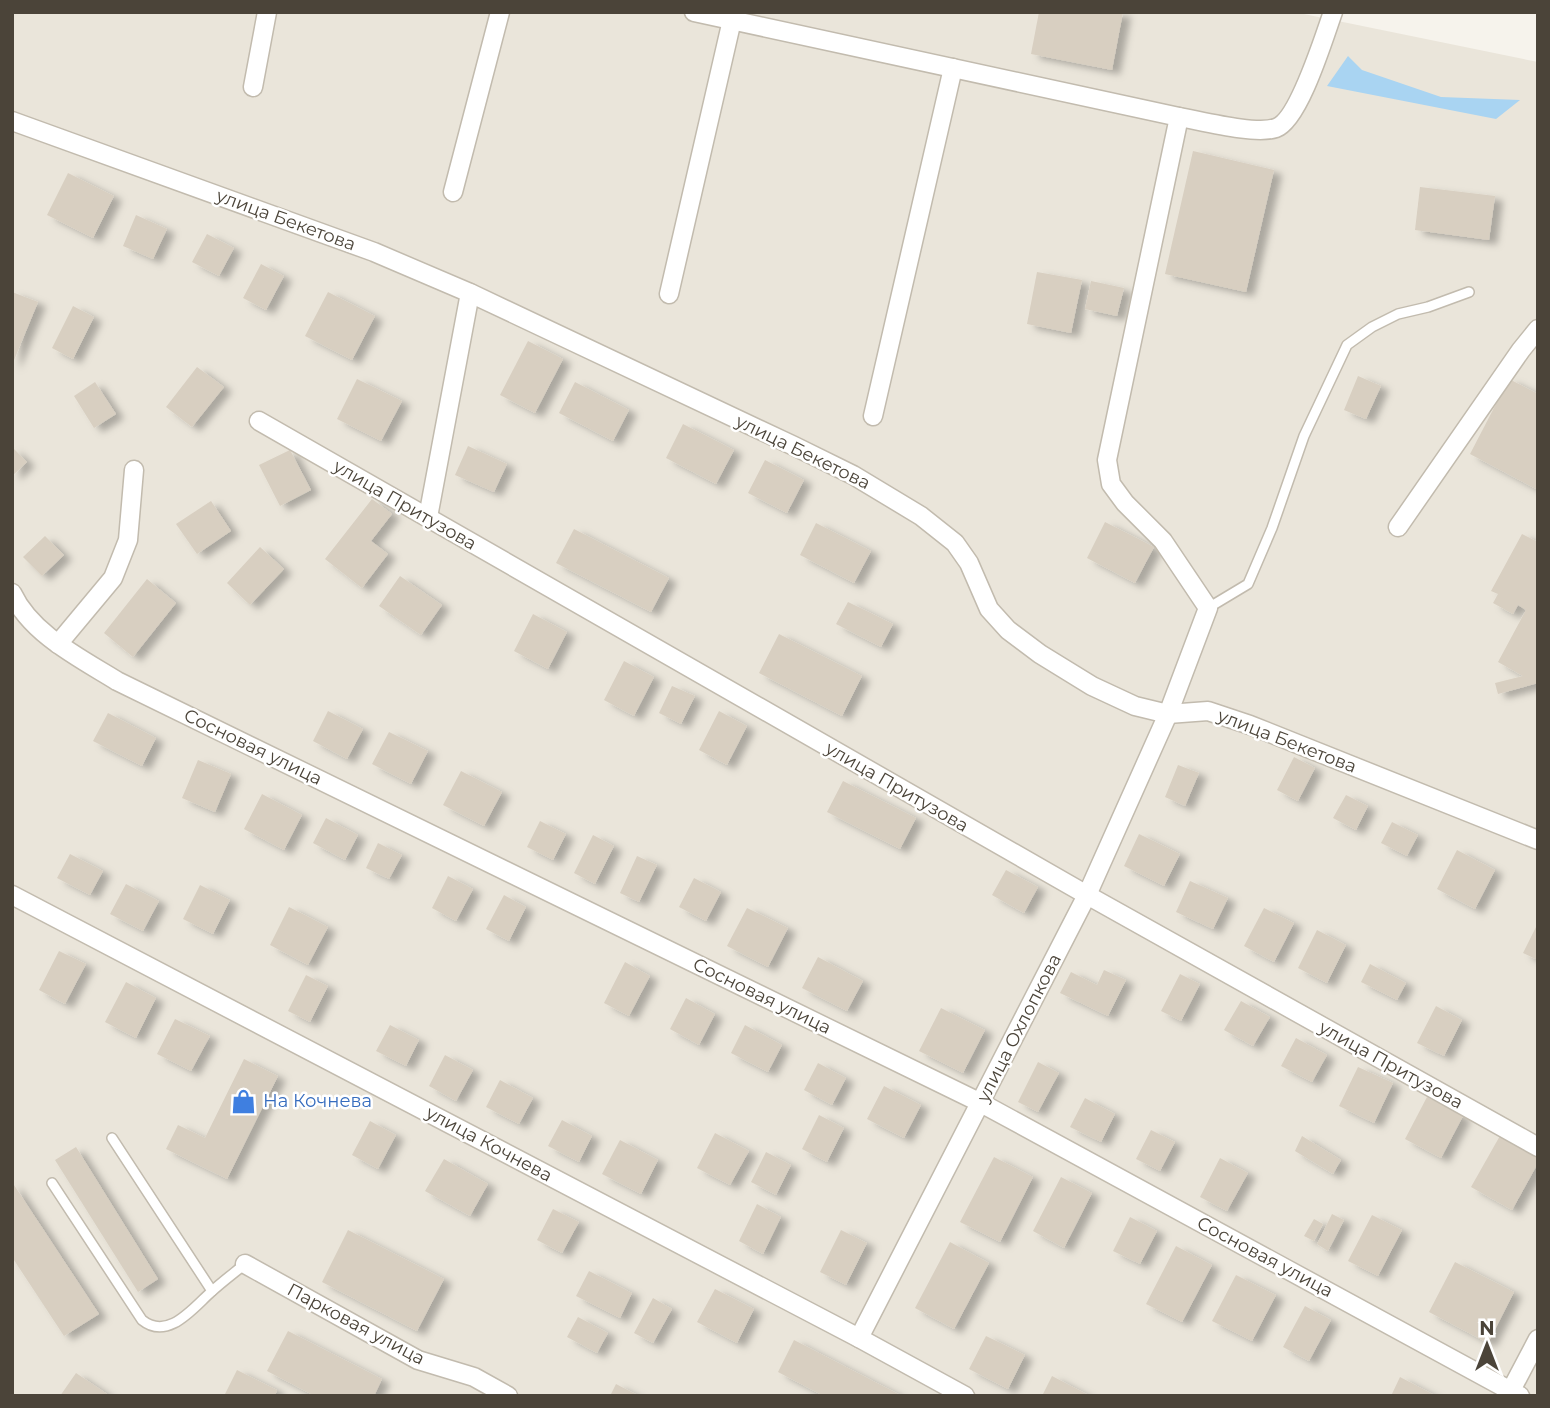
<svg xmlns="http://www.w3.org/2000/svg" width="1550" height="1408" font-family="Montserrat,sans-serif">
<defs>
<filter id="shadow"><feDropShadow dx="8" dy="4.5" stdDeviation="3.5" flood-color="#0004"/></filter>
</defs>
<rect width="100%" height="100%" fill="#f6f3ec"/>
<path fill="#eae5da" d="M12 12H1294L1538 62V1396H12Z"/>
<path fill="#a9d4f2" d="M1348 56 1362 70 1441 97 1520 100 1496 119 1327 86Z"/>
<g fill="#d8cfc1" filter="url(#shadow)">
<path d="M1039 12H1123L1112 70 1031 54Z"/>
<path d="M1193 151 1274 170 1246 292 1165 274Z"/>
<path d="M68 173 114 196 93 238 47 215Z"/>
<path d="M1420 187 1495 196 1489 240 1415 230Z"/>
<path d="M136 215 167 229 153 259 123 246Z"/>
<path d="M207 234 234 248 219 276 192 262Z"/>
<path d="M261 264 284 276 266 310 243 298Z"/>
<path d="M1037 272 1082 280 1071 333 1027 324Z"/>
<path d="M1091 281 1124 288 1117 316 1085 309Z"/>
<path d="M12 292 38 302 12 365Z"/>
<path d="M328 292 375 316 352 360 305 336Z"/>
<path d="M73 306 94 317 73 359 52 348Z"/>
<path d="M528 341 563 359 535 413 500 395Z"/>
<path d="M197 367 224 387 192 427 166 407Z"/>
<path d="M1358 376 1381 386 1366 419 1344 410Z"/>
<path d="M357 379 402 401 381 441 337 419Z"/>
<path d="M1509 379 1538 394V490L1470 454Z"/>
<path d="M95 382 116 414 94 428 74 396Z"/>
<path d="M575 382 629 410 613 441 559 413Z"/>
<path d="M683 424 734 450 716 484 666 458Z"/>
<path d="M468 446 507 464 494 492 455 475Z"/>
<path d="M12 447 27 462 12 476Z"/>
<path d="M290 450 311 490 280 506 259 465Z"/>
<path d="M765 460 804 480 787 513 748 493Z"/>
<path d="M372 499 392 514 371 541 388 554 362 588 325 559Z"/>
<path d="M211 501 231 531 197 554 176 524Z"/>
<path d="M1105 522 1154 547 1135 583 1087 558Z"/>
<path d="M816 523 871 551 854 583 800 555Z"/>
<path d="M574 529 669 578 651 612 556 563Z"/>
<path d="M1522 534 1538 542V683L1498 694 1495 683 1523 676 1498 662 1526 610 1518 605 1513 614 1493 603 1498 594 1491 591Z"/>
<path d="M45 536 64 555 42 576 23 557Z"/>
<path d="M260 547 284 569 250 605 227 583Z"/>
<path d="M400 576 442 605 421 635 379 606Z"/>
<path d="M147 579 176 603 133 657 104 633Z"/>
<path d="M848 602 893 624 881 647 836 624Z"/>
<path d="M533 614 567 632 548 669 514 651Z"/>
<path d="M779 634 862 676 842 716 759 673Z"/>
<path d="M624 661 654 677 634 716 604 700Z"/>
<path d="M672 686 695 696 681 724 659 713Z"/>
<path d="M328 711 363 729 347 759 313 741Z"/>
<path d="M719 711 747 726 727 765 699 750Z"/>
<path d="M108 713 156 738 142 766 93 741Z"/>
<path d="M389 732 428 751 411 784 372 764Z"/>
<path d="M1294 757 1315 768 1298 801 1277 790Z"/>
<path d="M198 760 231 774 215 812 182 798Z"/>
<path d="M1178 765 1199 773 1185 806 1165 797Z"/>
<path d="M461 771 502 792 484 826 443 805Z"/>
<path d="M843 781 916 818 900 849 827 812Z"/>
<path d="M262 794 302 815 284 850 244 829Z"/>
<path d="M1346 795 1368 806 1356 830 1333 818Z"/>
<path d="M326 818 358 835 345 860 313 843Z"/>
<path d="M540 821 566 834 553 860 527 847Z"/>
<path d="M1392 822 1418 835 1407 856 1381 843Z"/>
<path d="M1139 834 1180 854 1164 886 1124 866Z"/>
<path d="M593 835 614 846 595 884 574 873Z"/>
<path d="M378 843 402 855 389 879 366 868Z"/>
<path d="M1457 850 1495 870 1475 909 1437 889Z"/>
<path d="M70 854 103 871 90 895 57 878Z"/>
<path d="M637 856 657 865 639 902 620 893Z"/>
<path d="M1006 870 1038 887 1024 913 992 895Z"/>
<path d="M448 876 473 889 456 921 432 908Z"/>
<path d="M694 878 721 892 706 921 679 907Z"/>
<path d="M1190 881 1228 898 1213 929 1176 912Z"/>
<path d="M126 884 159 901 143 931 110 914Z"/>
<path d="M200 885 230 900 213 934 183 919Z"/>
<path d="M504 895 526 907 509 941 486 929Z"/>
<path d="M289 907 328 927 308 965 270 945Z"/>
<path d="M747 908 788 928 768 967 727 946Z"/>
<path d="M1264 908 1294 923 1274 962 1244 946Z"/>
<path d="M1538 923V960L1523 953Z"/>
<path d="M1317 930 1346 945 1327 983 1298 968Z"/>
<path d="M59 951 86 964 65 1004 39 990Z"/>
<path d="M818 957 863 981 847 1011 802 988Z"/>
<path d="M625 962 650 976 629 1016 604 1003Z"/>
<path d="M1370 964 1406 983 1397 1000 1361 982Z"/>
<path d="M1104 970 1126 980 1108 1016 1060 993 1071 972 1097 985Z"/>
<path d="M1180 974 1200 984 1181 1021 1161 1011Z"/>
<path d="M306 975 328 986 310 1022 288 1011Z"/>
<path d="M126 982 156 998 136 1038 105 1022Z"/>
<path d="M686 998 715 1014 699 1045 670 1029Z"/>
<path d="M1241 1001 1270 1017 1253 1046 1224 1030Z"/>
<path d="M1436 1006 1462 1020 1444 1056 1417 1043Z"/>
<path d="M941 1008 985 1030 963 1073 919 1051Z"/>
<path d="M175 1019 210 1036 191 1071 157 1054Z"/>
<path d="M390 1025 419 1040 406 1066 376 1051Z"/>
<path d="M745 1025 782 1045 768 1072 731 1053Z"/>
<path d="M1296 1038 1327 1055 1312 1082 1281 1066Z"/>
<path d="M445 1055 473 1070 456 1101 429 1086Z"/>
<path d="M244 1059 278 1076 227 1179 166 1149 178 1125 205 1138Z"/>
<path d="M1038 1062 1059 1073 1038 1112 1018 1102Z"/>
<path d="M818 1063 846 1078 832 1105 804 1090Z"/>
<path d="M1358 1067 1393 1083 1374 1123 1339 1106Z"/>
<path d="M500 1080 533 1098 519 1124 486 1107Z"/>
<path d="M884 1086 921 1105 904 1138 867 1119Z"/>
<path d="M1427 1097 1463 1116 1441 1158 1405 1139Z"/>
<path d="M1085 1098 1115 1114 1101 1142 1070 1127Z"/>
<path d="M819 1115 844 1128 827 1162 802 1149Z"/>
<path d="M562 1120 592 1136 579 1162 548 1146Z"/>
<path d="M370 1121 396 1135 378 1169 352 1155Z"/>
<path d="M1151 1130 1175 1142 1160 1171 1136 1159Z"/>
<path d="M715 1133 749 1151 730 1185 697 1168Z"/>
<path d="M1501 1134 1538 1155V1163L1512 1210 1471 1187Z"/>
<path d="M1302 1136 1341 1160 1333 1174 1295 1151Z"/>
<path d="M620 1140 658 1160 641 1194 602 1174Z"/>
<path d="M76 1147 158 1279 138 1292 55 1160Z"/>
<path d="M766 1152 791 1165 776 1195 751 1182Z"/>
<path d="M994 1157 1033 1177 1000 1242 960 1222Z"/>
<path d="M1220 1158 1248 1173 1227 1211 1200 1197Z"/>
<path d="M444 1159 488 1184 470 1216 425 1191Z"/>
<path d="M1061 1177 1092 1193 1064 1248 1033 1231Z"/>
<path d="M12 1182 99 1314 64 1336 12 1257Z"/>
<path d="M757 1204 781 1217 763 1254 739 1241Z"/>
<path d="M553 1209 579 1222 562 1253 537 1240Z"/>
<path d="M1332 1214 1344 1220 1328 1251 1317 1244Z"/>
<path d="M1372 1215 1402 1230 1378 1276 1348 1261Z"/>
<path d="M1130 1217 1157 1231 1140 1264 1113 1251Z"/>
<path d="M1314 1219 1323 1224 1314 1241 1304 1236Z"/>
<path d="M348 1230 444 1279 417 1331 322 1282Z"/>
<path d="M841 1230 867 1243 846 1285 820 1272Z"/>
<path d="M950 1242 989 1263 954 1329 915 1308Z"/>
<path d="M1176 1246 1212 1265 1182 1322 1146 1304Z"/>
<path d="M1455 1262 1514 1292 1488 1343 1429 1312Z"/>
<path d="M589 1271 632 1293 620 1318 576 1296Z"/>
<path d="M1236 1275 1276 1295 1252 1341 1212 1321Z"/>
<path d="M715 1289 754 1309 737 1343 697 1322Z"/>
<path d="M653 1298 672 1309 653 1343 634 1333Z"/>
<path d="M1305 1306 1331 1320 1309 1361 1283 1347Z"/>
<path d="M578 1317 608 1333 597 1353 567 1337Z"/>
<path d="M288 1331 382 1379 374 1396H315L267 1371Z"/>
<path d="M986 1336 1025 1355 1008 1389 969 1369Z"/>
<path d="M794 1340 902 1396H824L778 1372Z"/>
<path d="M237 1370 277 1390 275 1396H224Z"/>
<path d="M76 1373 110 1396H60Z"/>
<path d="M1052 1376 1090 1396H1042Z"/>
<path d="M1400 1377 1436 1396H1391Z"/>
<path d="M616 1384 639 1396H610Z"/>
</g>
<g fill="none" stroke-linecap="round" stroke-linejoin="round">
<defs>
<g id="service">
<path d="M1208 608 1248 584 1272 528 1304 436 1347 345 1372 327 1398 314 1428 307 1469 292"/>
<path d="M112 1138 212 1291"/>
<path d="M52 1183 142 1320C168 1341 193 1308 211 1292 222 1282 234 1273 245 1264"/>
</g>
<g id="minor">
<path d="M694 12 1179 117 1107 460 1111 484 1125 503 1163 541 1208 608 1168 714 1087 895 859 1338"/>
<path d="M253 87 267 12"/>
<path d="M1179 117C1202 121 1255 135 1276 128 1299 120 1324 37 1333 12"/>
<path d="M12 121 374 252 470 293 794 446 853 475 921 516 955 543 969 563 989 609 1008 630 1040 654 1092 686 1135 706 1168 714 1208 711 1250 725 1538 840"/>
<path d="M453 192 500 12"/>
<path d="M669 294 732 20"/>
<path d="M873 416 953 68"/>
<path d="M259 421 1087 895 1538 1147"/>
<path d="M428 517 470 293"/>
<path d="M1398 527 1521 350 1538 329"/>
<path d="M12 593C31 634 80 658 117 681L981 1103 1520 1396"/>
<path d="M58 644 113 578 128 540 134 470"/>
<path d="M12 895 859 1338 965 1396"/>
<path d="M245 1264 418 1360 474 1377 508 1396"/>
<path d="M1508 1396 1538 1339"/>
</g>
</defs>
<use href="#service" stroke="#c2bbae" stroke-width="12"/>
<use href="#minor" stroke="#c2bbae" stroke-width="21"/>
<use href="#service" stroke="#fff" stroke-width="9"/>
<use href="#minor" stroke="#fff" stroke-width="18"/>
</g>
<defs>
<symbol id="shop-bare" viewBox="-9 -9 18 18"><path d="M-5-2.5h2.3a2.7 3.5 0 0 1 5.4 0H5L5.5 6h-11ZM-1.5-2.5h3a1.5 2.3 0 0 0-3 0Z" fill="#3f7fe0" stroke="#fff" stroke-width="2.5" paint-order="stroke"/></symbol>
</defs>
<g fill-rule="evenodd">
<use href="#shop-bare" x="226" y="1084" width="35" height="35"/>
</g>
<g text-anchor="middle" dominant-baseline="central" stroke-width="5" stroke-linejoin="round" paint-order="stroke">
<g font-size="18" fill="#4b4439" stroke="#fff">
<text transform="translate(286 220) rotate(20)">улица Бекетова</text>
<text transform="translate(803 452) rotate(26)">улица Бекетова</text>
<text transform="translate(405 505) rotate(30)">улица Притузова</text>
<text transform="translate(1287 741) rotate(21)">улица Бекетова</text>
<text transform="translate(253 747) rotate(26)">Сосновая улица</text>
<text transform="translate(897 787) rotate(30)">улица Притузова</text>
<text transform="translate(762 996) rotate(26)">Сосновая улица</text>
<text transform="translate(1019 1028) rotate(-63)">улица Охлопкова</text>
<text transform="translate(1391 1065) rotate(29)">улица Притузова</text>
<text transform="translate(489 1144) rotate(28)">улица Кочнева</text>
<text transform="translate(1265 1257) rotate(28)">Сосновая улица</text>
<text transform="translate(356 1324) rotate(28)">Парковая улица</text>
</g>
<g font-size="18" fill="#366cbe" stroke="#fff" text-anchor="start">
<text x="263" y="1101">На Кочнева</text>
</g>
</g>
<rect width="1550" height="1408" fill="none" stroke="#4b4439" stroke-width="28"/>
<g transform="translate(1487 1345)" stroke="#ffffff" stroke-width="5" paint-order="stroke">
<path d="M0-5L12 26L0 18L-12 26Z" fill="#4b4439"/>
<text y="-10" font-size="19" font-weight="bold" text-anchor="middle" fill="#4b4439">N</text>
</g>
</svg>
